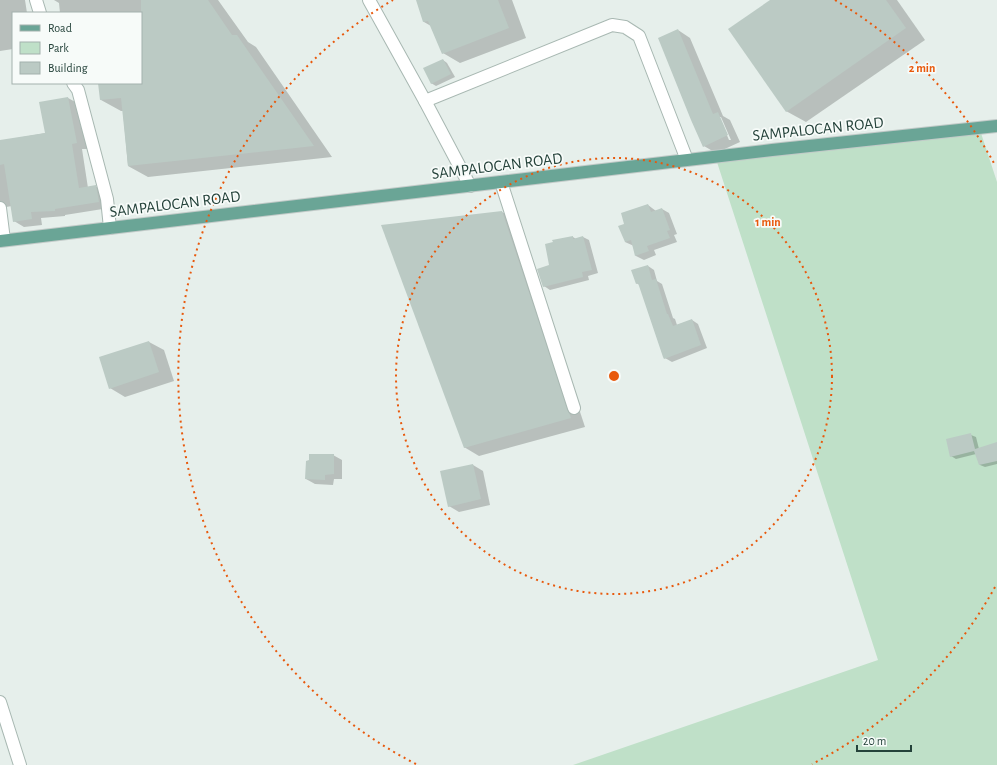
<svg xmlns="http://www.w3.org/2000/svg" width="997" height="765" font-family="'Alegreya Sans',sans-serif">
<rect width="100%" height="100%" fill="#e6efeb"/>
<path fill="#bfe0c8" d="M980 130 997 182V765H573L878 660 716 159Z"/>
<g fill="#0003" fill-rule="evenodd">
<path d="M0 0H25L27 13H13V49L0 51Z"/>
<path d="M54 0H218L248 42 256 47 332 157 148 177 128 166 123 111H121L101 100 99 83H141V13H60L59 3Z"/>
<path d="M417 0H512L526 38 460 63 443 53 431 26 424 22Z"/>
<path d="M772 0H897L925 40 806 122 786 111Z"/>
<path d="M678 30 690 38 723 116 730 120 740 142 716 153 704 146ZM719 117H721L731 140H729Z"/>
<path d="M443 60 447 63 455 77 436 86 431 83Z"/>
<path d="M68 98 79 104 87 149H82L88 188 95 186 106 193 109 208 65 215V216L41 218 42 225 24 227 14 221 12 206 0 208V141L46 133Z"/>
<path d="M648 205 656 211 662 209 669 213 677 234 674 235 677 242 654 250 656 255 644 260 636 256 634 246 625 242V225Z"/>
<path d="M502 212 517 221 585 427 479 456 464 447Z"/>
<path d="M573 237 576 239 583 237 589 240 598 273 588 276 589 280 550 290 544 286 551 266Z"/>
<path d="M648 266 654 270 657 281 662 284 673 318 675 319 677 325 692 320 698 324 707 348 672 362 665 358 640 285 636 283Z"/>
<path d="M149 342 164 350 174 381 125 397 110 388Z"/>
<path d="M971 435 976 437 979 449 997 443V464L985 467 980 465 976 454 956 459 951 456Z"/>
<path d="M333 455 342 460V479H334L333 485 315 484 306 479Z"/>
<path d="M473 465 483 471 490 505 459 512 449 506Z"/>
</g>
<g fill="#bbcac4">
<path d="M141 0H208L232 35H237L314 146 128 166 121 98 100 100 98 83H141Z"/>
<path d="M416 0H498L509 28 442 54 428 21 423 22Z"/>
<path d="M770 0H886L906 28 786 112 728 29Z"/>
<path d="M678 29 713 114 718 112 728 135 703 147 691 120 658 38Z"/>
<path d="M443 59 451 74 431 84 423 68Z"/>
<path d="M68 97 77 143 72 144 79 188 96 185 99 202 55 209V211L31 212 32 219 13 222 4 164 0 165V140L45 133 39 102Z"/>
<path d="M648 204 651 212 662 208 670 230 667 231 670 238 647 246 649 251 635 256 631 240 625 242 618 226 624 224 621 213Z"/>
<path d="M502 211 571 418 464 448 381 225Z"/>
<path d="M573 236V239L583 236 592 270 582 272 583 277 543 287 537 269 549 265 545 244 553 242 552 240Z"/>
<path d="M648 265 652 280 656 279 667 314H668L673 326 692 319 701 345 664 359 663 357 638 283 636 284 631 270Z"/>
<path d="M149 341 159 372 109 389 99 357Z"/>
<path d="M971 433 975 449 997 442V461L979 465 974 451 950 457 946 439Z"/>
<path d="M309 454H334V474L325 475V480L305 479 306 461 309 460Z"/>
<path d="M473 464 481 499 448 507 440 471Z"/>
</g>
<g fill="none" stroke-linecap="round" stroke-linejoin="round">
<defs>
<g id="minor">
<path d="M36 0 40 13"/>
<path d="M369 0 425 101 470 186"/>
<path d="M73 83 78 90 107 199 110 228"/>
<path d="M425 101 612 25 625 27 639 36 687 160"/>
<path d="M501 182 574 408"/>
<path d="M0 208 4 240"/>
<path d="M0 702 20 765"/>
</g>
<path id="major" d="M0 241 772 150 997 126"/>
</defs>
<use href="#minor" stroke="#a8b8b2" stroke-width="14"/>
<use href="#major" stroke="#c2cac8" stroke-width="14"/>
<use href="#minor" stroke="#fff" stroke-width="12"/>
<use href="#major" stroke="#6aa596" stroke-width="12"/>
</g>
<g fill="none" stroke="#e8590c" stroke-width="2" stroke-dasharray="2 4">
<circle cx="614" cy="376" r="218"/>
<path d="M995 587A436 436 0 0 1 812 764M416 764A436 436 0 0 1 393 0M835 0A436 436 0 0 1 995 165"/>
</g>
<g text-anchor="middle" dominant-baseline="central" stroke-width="3.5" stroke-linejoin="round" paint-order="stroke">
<g font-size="16" fill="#24423a" stroke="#f7fbf9">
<text transform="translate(818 129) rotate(-6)">SAMPALOCAN ROAD</text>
<text transform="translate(497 166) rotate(-7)">SAMPALOCAN ROAD</text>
<text transform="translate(175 204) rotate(-7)">SAMPALOCAN ROAD</text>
</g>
</g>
<circle cx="614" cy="376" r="6" fill="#e8590c" stroke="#f7fbf9" stroke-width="2"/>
<g font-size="12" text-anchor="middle" font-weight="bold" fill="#e8590c" stroke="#f7fbf9" stroke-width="3.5" stroke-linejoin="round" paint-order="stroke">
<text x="922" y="72">2 min</text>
<text x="768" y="226">1 min</text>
</g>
<rect x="12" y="12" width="130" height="72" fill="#f7fbf9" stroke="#a3b1ad"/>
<rect x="20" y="25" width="20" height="6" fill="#6aa596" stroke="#a3b1ad"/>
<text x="48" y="32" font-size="12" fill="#24423a">Road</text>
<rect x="20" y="42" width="20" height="12" fill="#bfe0c8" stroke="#a3b1ad"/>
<text x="48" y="52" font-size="12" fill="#24423a">Park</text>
<rect x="20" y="62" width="20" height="12" fill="#bbcac4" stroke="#a3b1ad"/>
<text x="48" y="72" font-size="12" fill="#24423a">Building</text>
<path d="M857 745v6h54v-6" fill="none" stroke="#24423a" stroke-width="2"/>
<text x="863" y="745" font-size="12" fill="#24423a" stroke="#f7fbf9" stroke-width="3" paint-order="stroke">20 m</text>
</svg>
